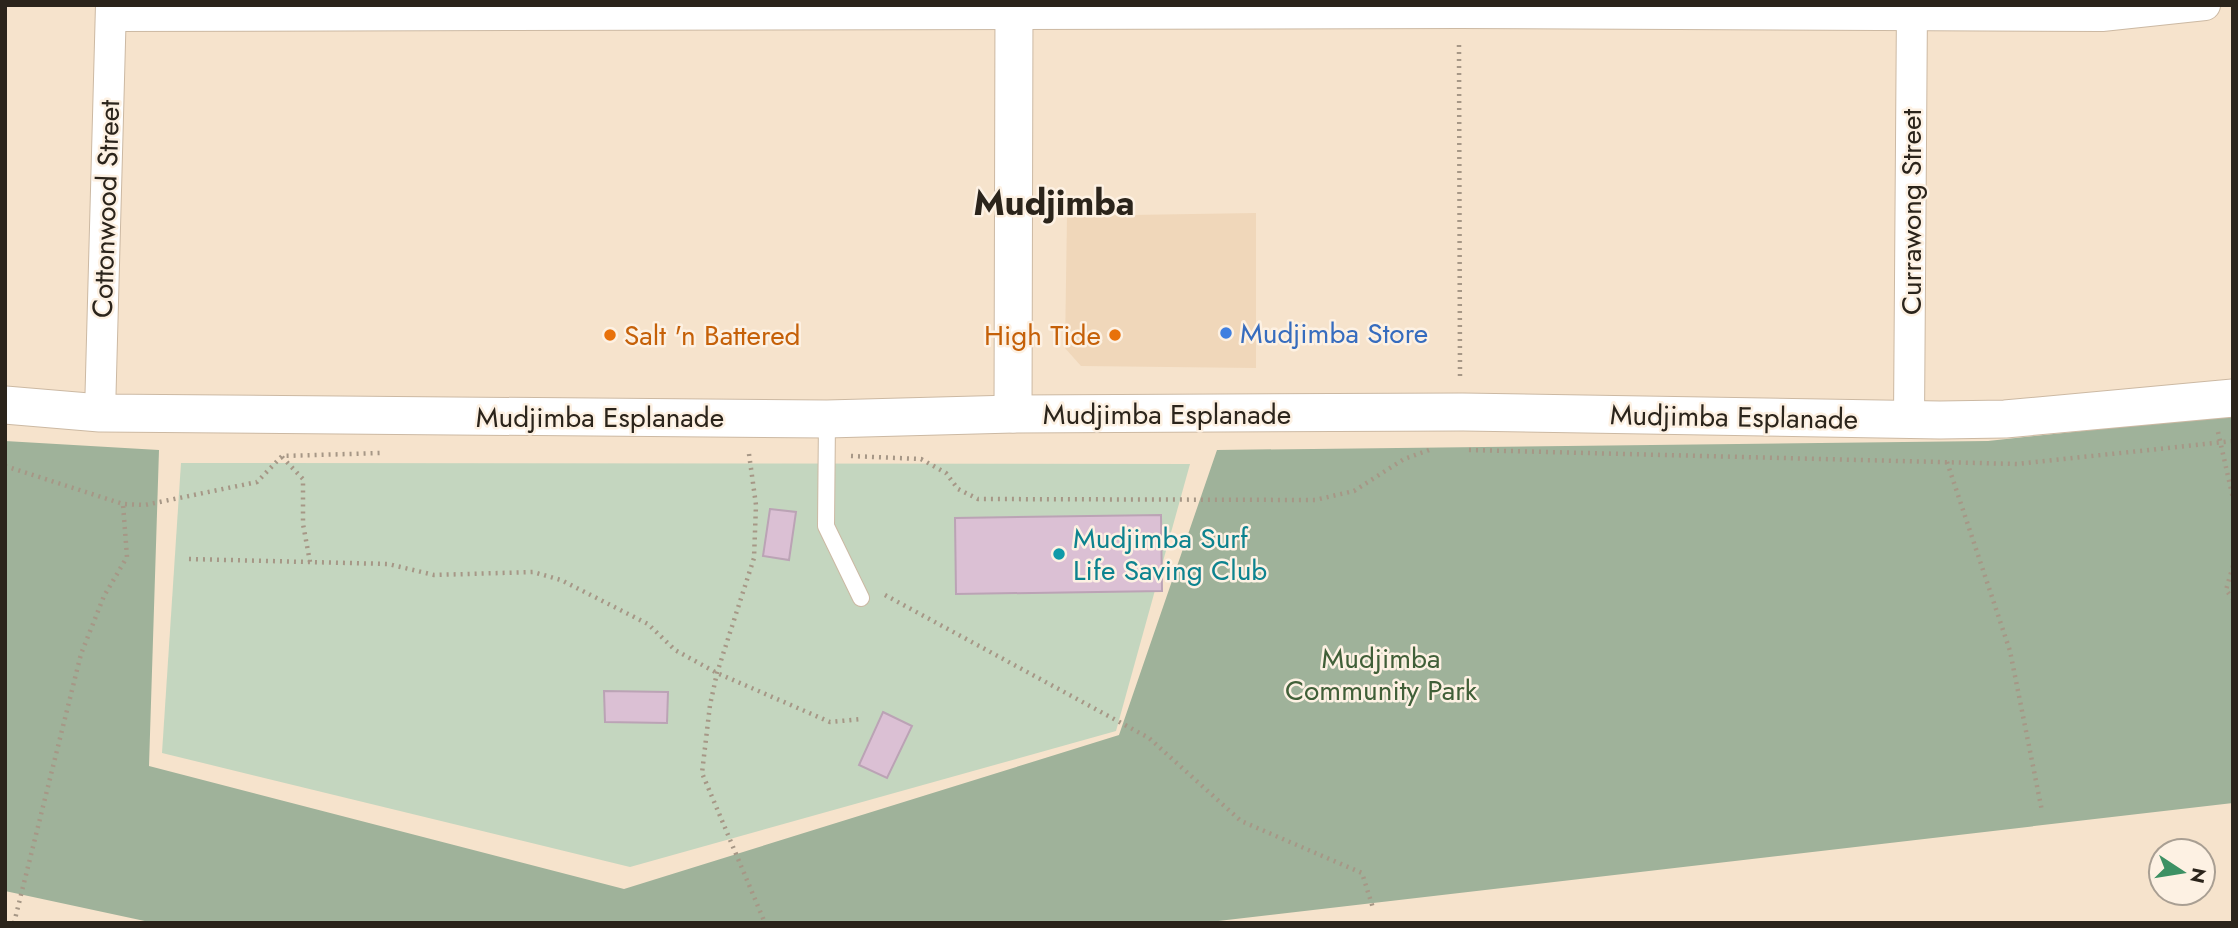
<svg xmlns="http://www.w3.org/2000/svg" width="2238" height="928" font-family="Jost,sans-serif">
<rect width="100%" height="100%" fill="#f6e3cc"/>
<path fill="#f0d7ba" d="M1256 213V368L1081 366 1065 348 1067 216Z"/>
<path fill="#c4d6bf" d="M181 463 1190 464 1116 731 630 867 162 753Z"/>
<path fill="#9fb29a" d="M2233 415V803L1201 923H154L5 891V441L159 450 149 766 624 889 1119 735 1217 450 1988 441Z"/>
<g fill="#dbc0d4" stroke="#bba3b5" stroke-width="2">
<path d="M770 509 796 512 789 560 763 556Z"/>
<path d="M1161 515 1162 591 956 594 955 518Z"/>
<path d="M604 691 668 692 667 723 605 722Z"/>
<path d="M883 712 912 726 887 778 859 765Z"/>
</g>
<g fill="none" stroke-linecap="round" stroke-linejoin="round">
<defs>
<path id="service" d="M827 419 826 526 861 598"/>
<g id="minor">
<path d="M111 16 1459 13 2102 16 2205 5"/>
<path d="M100 413 111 5"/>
<path d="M1909 419 1912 5"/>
</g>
<g id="tertiary">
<path d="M5 405 100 413 827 419 1013 414 1463 412 1940 420 2005 419 2233 398"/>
<path d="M1013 414 1014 5"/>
</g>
</defs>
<use href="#service" stroke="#ccb9a3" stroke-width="18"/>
<use href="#minor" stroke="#ccb9a3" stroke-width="32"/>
<use href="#tertiary" stroke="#ccb9a3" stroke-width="39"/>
<g stroke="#a69786" stroke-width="4.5" stroke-dasharray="2 5" stroke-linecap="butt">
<path d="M1459 45 1460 376"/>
<path d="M2218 432 2233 498"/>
<path d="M1469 450 2017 464 2233 441"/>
<path d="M749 454 756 505 754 558 717 673 710 705 702 773 765 923"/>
<path d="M851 456 921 459 946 473 958 489 978 499 1315 500 1354 491 1404 459 1432 449"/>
<path d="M282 457 303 479V524L310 562"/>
<path d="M1947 462 2010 651 2042 811"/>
<path d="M5 466 123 504 145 505 257 482 282 456 381 453"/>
<path d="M189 559 388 564 434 575 533 572 561 580 648 624 675 650 717 673 830 722 862 719"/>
<path d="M2233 566 2226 590 2233 599"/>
<path d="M885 595 1149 738 1241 821 1362 873 1373 908"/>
<path d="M14 923 81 654 104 596 127 557 123 504"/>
</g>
<use href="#service" stroke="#fff" stroke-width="16"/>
<use href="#minor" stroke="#fff" stroke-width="30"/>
<use href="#tertiary" stroke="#fff" stroke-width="37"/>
</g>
<circle fill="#3f7fe0" stroke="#fdf1e3" stroke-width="2.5" cx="1226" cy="333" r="7"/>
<g fill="#e8710a" stroke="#fdf1e3" stroke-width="2.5">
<circle cx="610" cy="335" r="7"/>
<circle cx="1115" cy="335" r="7"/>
</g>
<circle fill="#0f9aa8" stroke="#fdf1e3" stroke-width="2.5" cx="1059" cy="554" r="7"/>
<g text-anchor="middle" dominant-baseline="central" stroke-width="5" stroke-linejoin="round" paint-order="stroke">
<g font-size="28" fill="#2b241b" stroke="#fdf1e3">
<text transform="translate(106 209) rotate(-88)">Cottonwood Street</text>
<text transform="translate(1911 212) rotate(-90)">Currawong Street</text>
<text x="1167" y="414">Mudjimba Esplanade</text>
<text x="600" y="417">Mudjimba Esplanade</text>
<text transform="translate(1734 417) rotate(1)">Mudjimba Esplanade</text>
</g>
<g font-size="28" fill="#366cbe" stroke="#fdf1e3" text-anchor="start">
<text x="1240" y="333">Mudjimba Store</text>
</g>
<g font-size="28" fill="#c56008" stroke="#fdf1e3" text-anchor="start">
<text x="624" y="335">Salt 'n Battered</text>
<text x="1101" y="335" text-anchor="end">High Tide</text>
</g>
<g font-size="28" fill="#0d838f" stroke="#fdf1e3" text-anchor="start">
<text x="1073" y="538">Mudjimba Surf<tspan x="1073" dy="32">Life Saving Club</tspan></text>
</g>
<g font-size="28" fill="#405f38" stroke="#fdf1e3">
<text x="1381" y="658">Mudjimba<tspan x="1381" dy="32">Community Park</tspan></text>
</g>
<g font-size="35" font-weight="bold" fill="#2b241b" stroke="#fdf1e3">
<text x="1054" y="203">Mudjimba</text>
</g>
</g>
<rect width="2238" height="928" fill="none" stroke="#2b241b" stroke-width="14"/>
<g transform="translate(2182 872) rotate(102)"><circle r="33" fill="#fdf1e3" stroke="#a99f93" stroke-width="2"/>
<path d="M0-5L12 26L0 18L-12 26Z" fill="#3d9164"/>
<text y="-10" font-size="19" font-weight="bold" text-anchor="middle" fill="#2b241b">N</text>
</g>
</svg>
